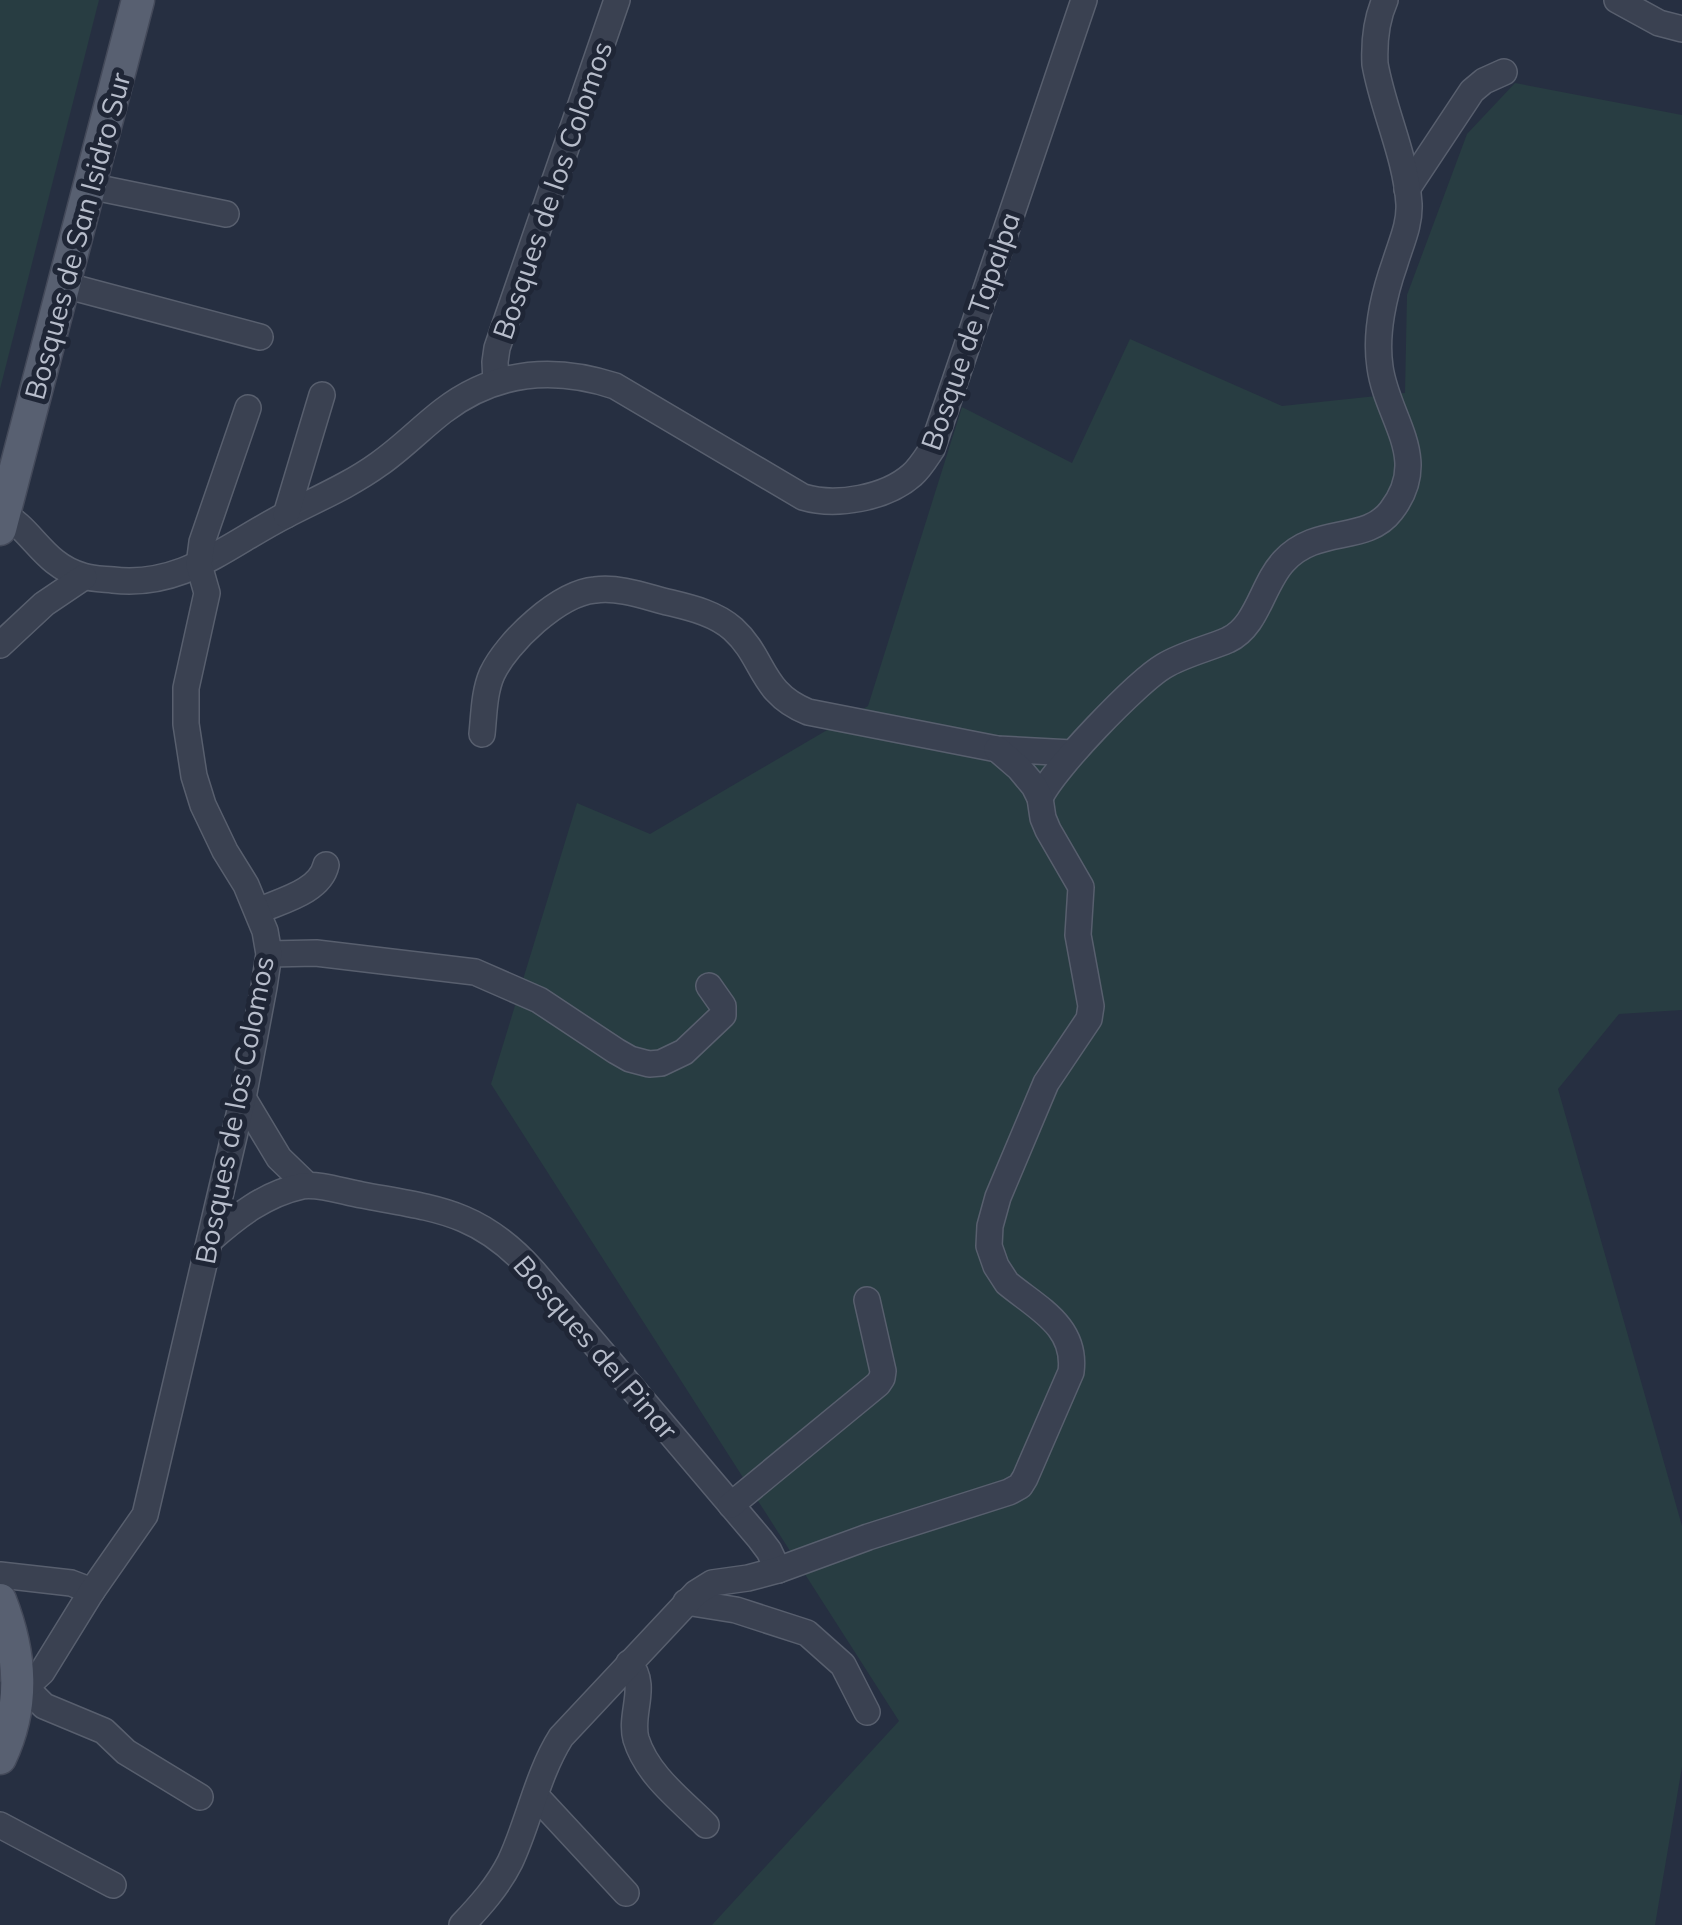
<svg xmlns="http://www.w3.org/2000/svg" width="1682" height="1925" font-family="Mulish,sans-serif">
<rect width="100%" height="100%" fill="#262f41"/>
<g fill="#283d42">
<path d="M0 0H99L0 389Z"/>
<path d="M1515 83 1682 115V1010L1619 1014 1558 1089 1682 1526V1767L1655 1925H712L899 1721 491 1084 577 803 650 834 868 706 962 407 1072 463 1130 339 1282 406 1405 393 1407 295 1467 134Z"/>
</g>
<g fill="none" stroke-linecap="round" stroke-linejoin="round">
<defs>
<g id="minor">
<path d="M1617 0 1659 23 1682 29"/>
<path d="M89 186 226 214"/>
<path d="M1407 189 1472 91 1484 81 1504 72"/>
<path d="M64 285 260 337"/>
<path d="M496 382 495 362 497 348 617 0"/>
<path d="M0 513C32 527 42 565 83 576 92 579 103 579 113 580 183 588 227 545 286 515 317 499 350 485 379 464 402 448 421 428 443 411 495 371 554 366 615 386L803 497C836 507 886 498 912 475 920 468 926 458 932 449L1084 0"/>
<path d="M286 515 322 395"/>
<path d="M0 645 44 604 84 577"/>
<path d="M482 734C484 715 484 692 492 674 507 642 559 593 595 590 618 587 641 595 663 601 687 607 714 612 733 629 765 658 760 693 808 712L997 749 1072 753"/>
<path d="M1040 798C1052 770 1137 682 1164 666 1184 654 1207 649 1228 640 1258 626 1262 584 1284 561 1317 525 1366 544 1391 511 1432 459 1387 419 1380 367 1375 334 1384 294 1395 263 1401 243 1410 225 1409 204 1406 156 1383 110 1375 64 1374 42 1376 20 1385 0"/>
<path d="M258 911C280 901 320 892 326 865"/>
<path d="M269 954 316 953 475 972 539 1000 616 1051 630 1059 649 1064 661 1063 684 1052 723 1015V1006L709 986"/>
<path d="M243 1098 279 1158 307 1185"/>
<path d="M210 1240C237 1216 265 1194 302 1186 319 1183 344 1192 362 1195 437 1209 479 1211 533 1271L760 1539 769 1551 778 1570"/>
<path d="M731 1505 878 1384 882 1378 883 1371 867 1300"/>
<path d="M0 1575 71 1583 92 1591"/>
<path d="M686 1602 736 1610 807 1633 843 1665 867 1712"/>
<path d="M629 1663C649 1686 629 1713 636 1739 647 1775 681 1800 706 1825"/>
<path d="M24 1686 44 1706 104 1731 126 1752 200 1797"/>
<path d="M6 1693 30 1683 42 1672 92 1591 145 1515 243 1098 264 987 269 954 265 931 246 885 225 851 203 805 194 776 186 724V688L207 593 199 565 202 542 248 408"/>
<path d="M536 1796 626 1893"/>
<path d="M0 1825 113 1885"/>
<path d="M462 1925C480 1906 498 1886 510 1862 529 1822 537 1775 561 1737L696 1593 712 1583 748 1578 778 1570 868 1537 1009 1492 1020 1486 1025 1478 1071 1372C1077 1326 1037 1308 1007 1283L996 1266 989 1246 990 1226 998 1197 1046 1083 1089 1019 1091 1006 1078 935 1081 887 1048 830 1043 818 1040 798 1034 786 1019 768 997 749"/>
</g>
<g id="major">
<path d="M0 529 138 0"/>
<path d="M0 1600C21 1654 25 1705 0 1758"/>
</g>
</defs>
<use href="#minor" stroke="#585f6e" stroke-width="28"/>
<use href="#major" stroke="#444a5a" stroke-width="35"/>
<use href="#minor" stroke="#3a4151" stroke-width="25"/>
<use href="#major" stroke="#586071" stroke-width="32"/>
</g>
<g text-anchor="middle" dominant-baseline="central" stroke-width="10" stroke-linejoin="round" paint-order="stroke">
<g font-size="28" fill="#b7bdcb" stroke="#1f2636">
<text transform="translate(552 190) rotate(-71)">Bosques de los Colomos</text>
<text transform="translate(77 236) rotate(-75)">Bosques de San Isidro Sur</text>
<text transform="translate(970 331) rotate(-71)">Bosque de Tapalpa</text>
<text transform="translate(234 1110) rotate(-79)">Bosques de los Colomos</text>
<text transform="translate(596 1347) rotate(49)">Bosques del Pinar</text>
</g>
</g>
</svg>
